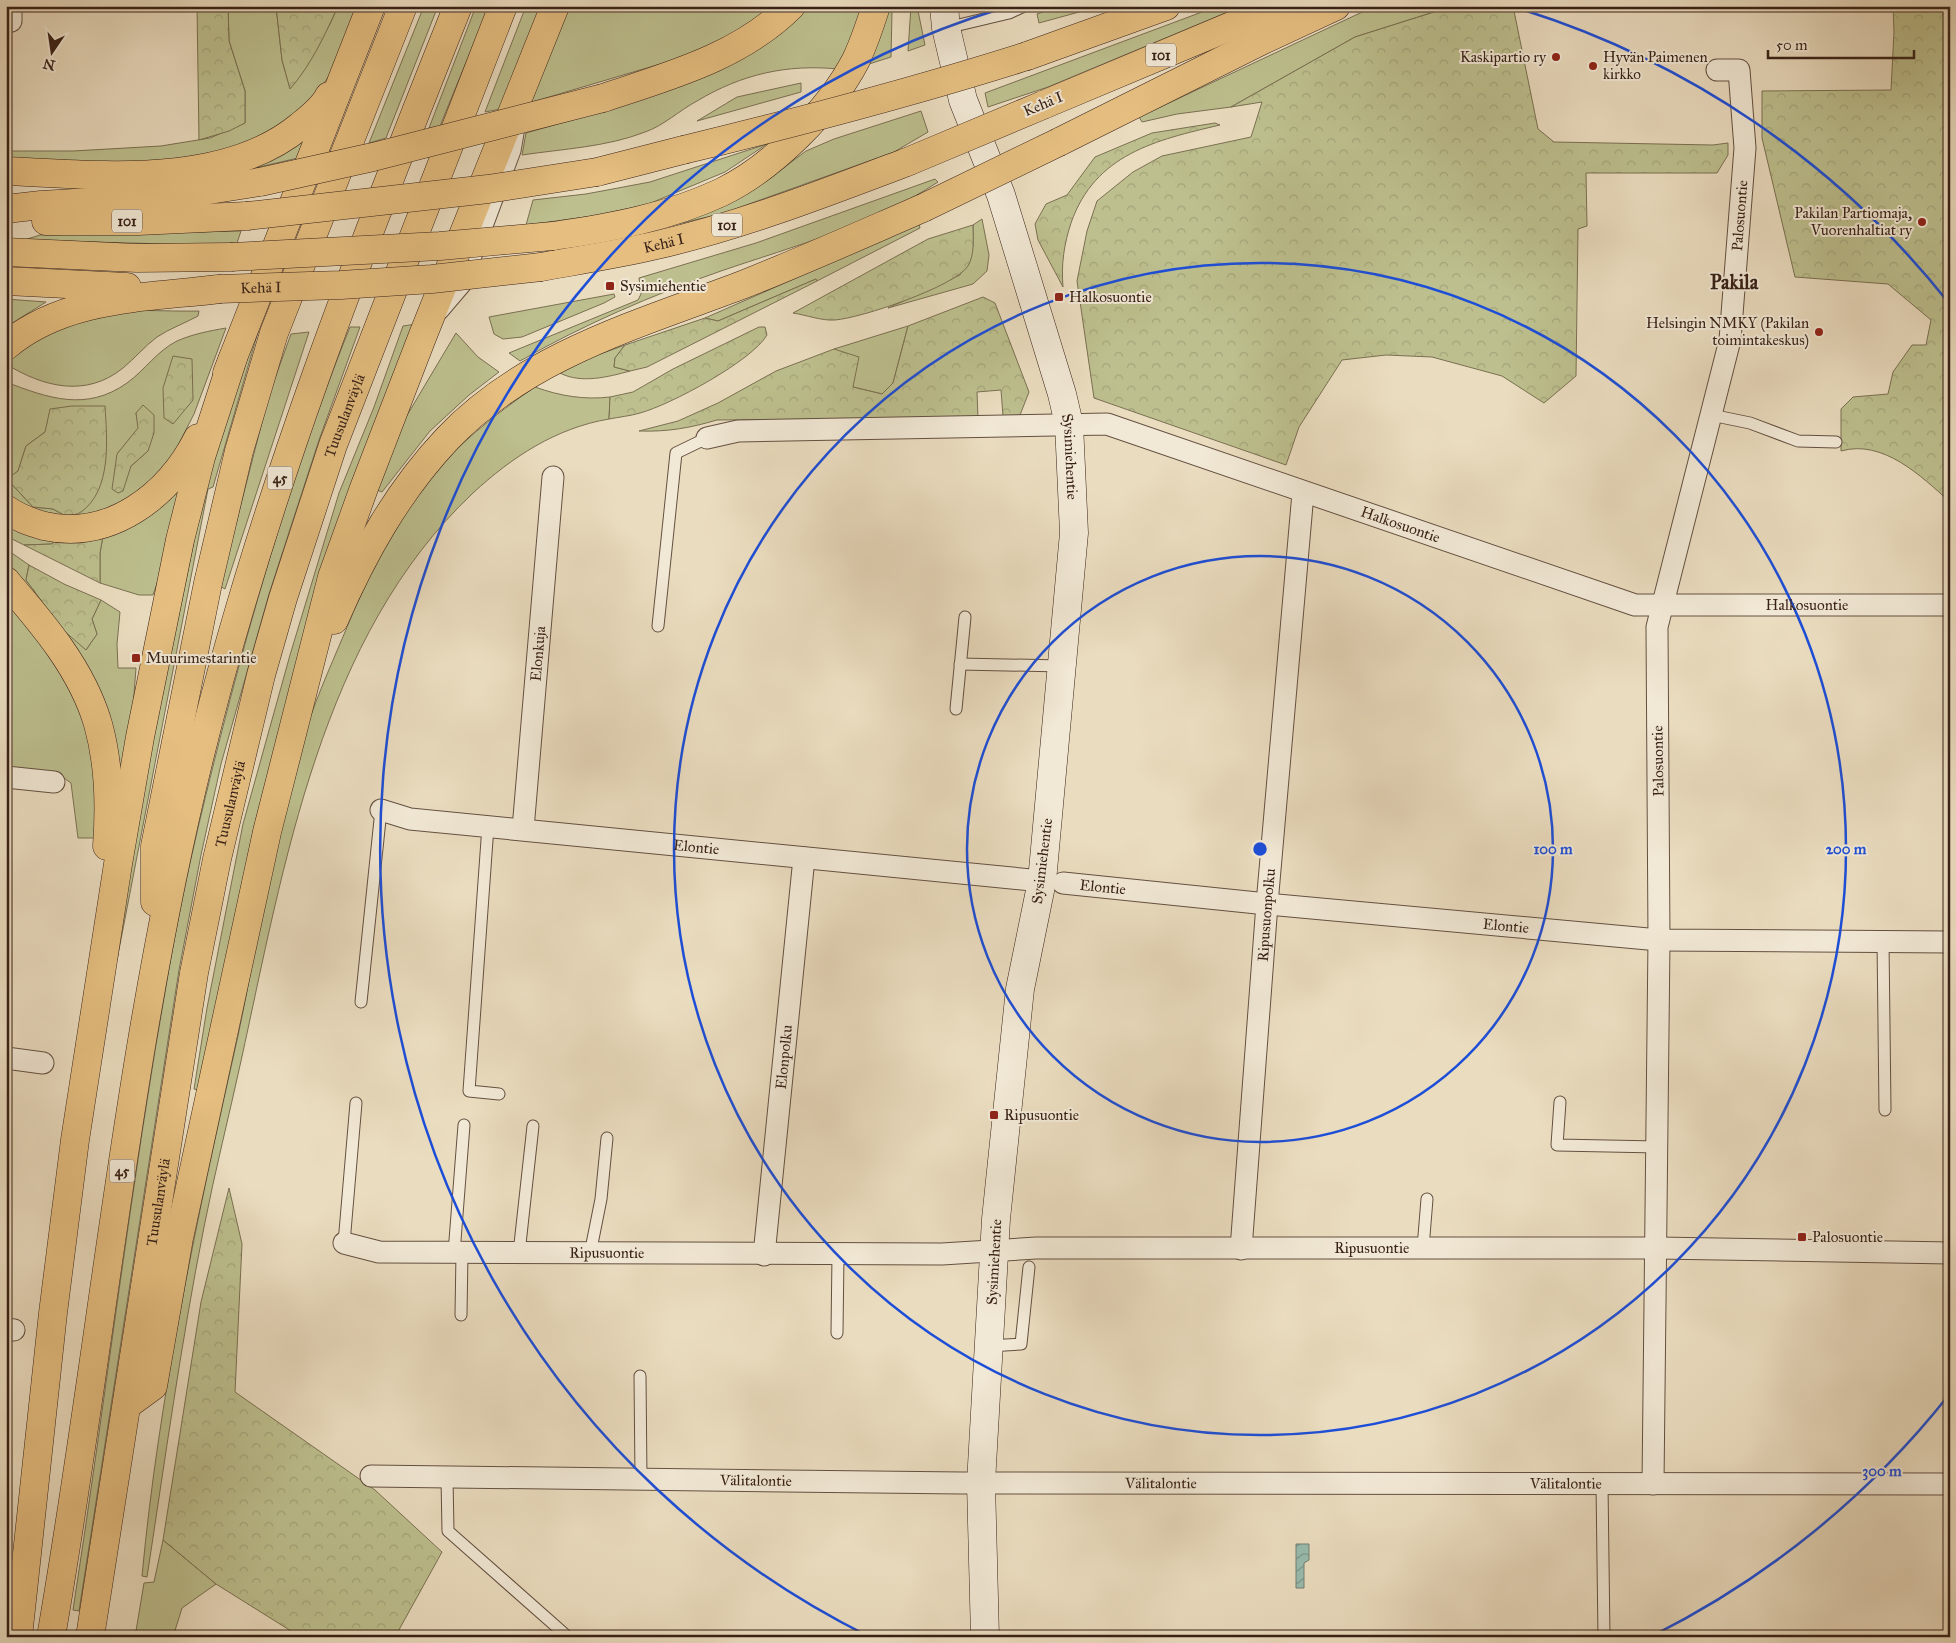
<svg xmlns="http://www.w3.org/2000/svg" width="1956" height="1643" font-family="'IM FELL Great Primer',serif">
<defs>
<pattern id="forest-crowns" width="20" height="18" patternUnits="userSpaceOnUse" patternTransform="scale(1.25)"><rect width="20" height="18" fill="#bdbf8e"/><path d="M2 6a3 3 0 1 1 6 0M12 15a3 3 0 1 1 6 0" fill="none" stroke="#a3a47a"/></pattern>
<pattern id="water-waves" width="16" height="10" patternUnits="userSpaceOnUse" patternTransform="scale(1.25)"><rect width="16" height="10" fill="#98bcae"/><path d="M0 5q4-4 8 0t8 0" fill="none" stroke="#7d988d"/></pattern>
</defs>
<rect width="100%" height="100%" fill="#eadcbf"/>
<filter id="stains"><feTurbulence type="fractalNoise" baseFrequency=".004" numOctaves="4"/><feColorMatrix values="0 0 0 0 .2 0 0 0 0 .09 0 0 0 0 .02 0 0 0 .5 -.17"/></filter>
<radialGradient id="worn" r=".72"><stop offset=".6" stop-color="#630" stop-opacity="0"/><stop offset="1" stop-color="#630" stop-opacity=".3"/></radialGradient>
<g fill="#bdbf8e" stroke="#7a7052" fill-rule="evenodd">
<path d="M228 6H276L282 60 290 88 330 24 338 6H360C348 36 337 69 316 94 243 183 108 165 6 163V151H73L161 146 210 138 245 123V91L229 41Z"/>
<path d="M424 6H438L386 138 369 143Z"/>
<path d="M476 6H489L440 126 429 128Z"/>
<path d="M526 6H545L506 108 485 112Z"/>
<path d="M566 6H775L747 29 684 57 532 102 533 89Z"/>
<path d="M803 6H868L838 69C787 64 742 74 697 101 680 110 663 126 645 132 607 147 562 149 522 155L526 133 604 111Z"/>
<path d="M911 6H917L925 45 908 51Z"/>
<path d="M1059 6H1101L1039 23 1037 14Z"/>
<path d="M1218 6H1242L1048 87 988 107 985 93Z"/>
<path d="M1375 6H1453L1355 37 1231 107 1177 114 1142 122 1139 117Z"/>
<path d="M887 10 892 12 891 57 869 64Z"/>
<path d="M801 83V92L697 121 737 97Z"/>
<path d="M921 111 928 132 894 152 724 213 632 235 722 207 758 187 806 151 834 139Z"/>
<path d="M305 140 298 158 242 171 297 141Z"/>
<path d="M767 144 725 172 646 205 593 216 526 225 533 200 586 194 650 182Z"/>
<path d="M935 179 938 182C873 225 794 246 721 271 652 295 583 325 520 361L509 353 638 300 641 294 639 278 756 243Z"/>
<path d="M982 219 989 255 987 271 973 284 888 308 960 275 973 246V225Z"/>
<path d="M919 224 920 228 817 281 816 279 718 321 705 318Z"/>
<path d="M241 231 236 246 24 240 40 235Z"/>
<path d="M614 294 615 297 604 303 522 337 503 339 494 334 489 317Z"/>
<path d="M6 299 46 302 6 327Z"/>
<path d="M199 311 198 316C185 323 169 329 157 337 145 346 135 358 123 368 86 398 43 387 6 364 22 347 61 323 84 316 112 307 169 312 199 311Z"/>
<path d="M423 323 299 656 254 827 198 1090 194 1089 207 1008 243 824 290 655 339 493 374 407 403 326Z"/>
<path d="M908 326 893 383 882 394 853 387 834 349Z"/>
<path d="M350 327H360L319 440 269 594 221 764 201 855 179 970 79 1611 73 1610C106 1397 131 1182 169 969 185 876 208 784 232 692 265 568 302 446 350 327Z"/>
<path d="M226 328 194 414 173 455 158 477 107 514 54 517 18 503 6 494V382C48 398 86 412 127 383 145 370 157 351 177 341 193 334 209 331 226 328ZM136 413 148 451 131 466 117 454 139 428ZM45 432 105 457 103 474 66 516 53 509 33 507 7 479 18 471 26 446Z"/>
<path d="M258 332 213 487 208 489 117 960 127 866 215 439Z"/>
<path d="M309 332 225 589 220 586 269 395 291 334Z"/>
<path d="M456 333 478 357 499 372 469 395 430 431 382 492 377 490 406 417Z"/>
<path d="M625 345 615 358 614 367 630 371C608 377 581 384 560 373L592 357Z"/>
<path d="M535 387C560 396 584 400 610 397L609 419C556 428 512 457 473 493 321 636 284 865 241 1061 229 1116 215 1171 204 1227 181 1343 165 1460 147 1577L142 1576C159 1394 198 1214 238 1036 249 986 256 935 267 884 276 838 287 791 301 746 312 707 329 670 345 632 366 581 390 530 424 485 455 446 494 415 535 387Z"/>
<path d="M186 478 165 560 153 595H139L100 583V553L103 536Z"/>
<path d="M6 522 56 539 52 544 24 545 6 536Z"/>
<path d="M6 549 29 565 26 580 86 650 97 634 92 619 101 600 120 612 117 644 118 668H136L131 733 121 791 37 600 6 564Z"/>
<path d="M6 602C37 639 74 679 86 727 96 764 95 801 96 838H78L71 783 58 774 6 768Z"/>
<path d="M163 1540 216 1584 182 1608 173 1637H135L144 1583 154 1582Z"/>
</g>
<g fill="url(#forest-crowns)" stroke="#7a7052">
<path d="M197 6H228L229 41 245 91V123L229 131 199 140Z"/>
<path d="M276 6H338C325 35 311 65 290 89L282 60Z"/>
<path d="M1453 6H1513L1538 129 1554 142 1713 145 1728 143V155L1717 173H1586L1587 226 1578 229 1576 376 1544 403 1502 376 1432 357 1386 355 1342 360 1299 427 1286 465 1094 398 1077 281 1087 231 1097 201 1133 172 1162 156 1251 137 1262 102 1231 107 1355 37Z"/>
<path d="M1893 6H1950V502C1921 476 1883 439 1841 451V409L1853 397 1888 394 1893 372 1912 345H1926L1931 320 1888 284 1795 277 1762 138V91L1891 90 1894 32Z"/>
<path d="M1215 123 1220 125C1156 140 1095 154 1071 223 1064 244 1061 265 1063 287L1038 240 1035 224 1046 204 1067 195 1095 157 1152 133Z"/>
<path d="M973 225C973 238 975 254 968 266 954 287 861 318 835 320 822 321 806 315 793 313L928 239Z"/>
<path d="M816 279 817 281 647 367 630 371 614 367 615 358 625 345 705 318 718 321Z"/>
<path d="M983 297 995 303 1029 392 1020 415 1003 416 1001 390 977 392 978 418 717 420C690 428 667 432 639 431L678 421 718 403 776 371 834 349 859 357 853 387 882 394 893 383 908 326Z"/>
<path d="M759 327H765L767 335C752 361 670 405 640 413 630 416 619 417 609 419L610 397 633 392 673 369Z"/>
<path d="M173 356 192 359 193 400 173 424 164 418 163 388Z"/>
<path d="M143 405 154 415V433L148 451 131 466 123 491 118 493 112 489 117 454 138 428 136 413Z"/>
<path d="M72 406H105C107 439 112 490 81 512 77 515 70 515 66 516L53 509 33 507 7 479 18 471 26 446 45 432 50 409Z"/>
<path d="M103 536 100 553V583L24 545 52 544 56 539Z"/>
<path d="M29 565 64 584 101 600 92 619 97 634 86 650 63 630 26 580Z"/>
<path d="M229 1188 242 1244 235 1392 375 1490 442 1552 395 1637H292L291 1631 216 1584 163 1540 201 1302Z"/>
</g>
<path fill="url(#water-waves)" stroke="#727e72" d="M1296 1544H1309V1560L1304 1563V1588H1296Z"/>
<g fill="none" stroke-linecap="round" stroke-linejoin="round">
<defs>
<g id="lane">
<path d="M946 28 1009 13 1024 6"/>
<path d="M442 313 465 286 515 151 520 122"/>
<path d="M1711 415 1750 423 1798 441 1836 442"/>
<path d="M658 626 676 453 707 438"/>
<path d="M960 664 1062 666"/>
<path d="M956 709 965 617"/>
<path d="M488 826 469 1091 499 1094"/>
<path d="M1883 941 1885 1110"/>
<path d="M361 1002 381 810"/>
<path d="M1560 1102 1557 1145 1658 1147"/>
<path d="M344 1243 356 1103"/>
<path d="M1423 1248 1427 1199"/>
<path d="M454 1253 464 1125"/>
<path d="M519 1253 533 1126"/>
<path d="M590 1254 601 1199 607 1138"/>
<path d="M461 1315 462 1253"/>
<path d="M837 1333 838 1255"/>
<path d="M989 1346 1021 1344 1029 1267"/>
<path d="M640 1376 641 1479"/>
<path d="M447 1478 448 1531 568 1637"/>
<path d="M1602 1484 1604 1637"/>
</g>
<g id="street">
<path d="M11 6V21"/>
<path id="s1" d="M707 438 738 431 1107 424 1635 605H1950"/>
<path d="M6 777 54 782"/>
<path id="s2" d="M381 810 410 819 1042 881"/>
<path id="s3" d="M523 829 553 477"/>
<path id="s4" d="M1063 883 1267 904 1659 940 1950 942"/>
<path d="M6 1058 43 1063"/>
<path id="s5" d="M344 1243 379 1252 942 1254 1036 1248H1657L1950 1253"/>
<path id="s6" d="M1241 1249 1267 904 1303 493"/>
<path id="s7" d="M764 1255 804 858"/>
<path d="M6 1329 14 1330"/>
<path id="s8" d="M371 1476 962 1483 1950 1484"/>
<path id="s9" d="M1653 1484 1659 940 1657 627 1730 340 1745 148 1739 70H1717"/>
</g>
<g id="secondary">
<path id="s10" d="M944 6 946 28 963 100 1001 195 1062 394 1069 424 1074 533 1042 881 1020 989 996 1219 981 1483 985 1637"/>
</g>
<g id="highway">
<path d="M1027 56 1166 6"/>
<path d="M603 98C669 76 740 57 791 6"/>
<path d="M1043 105 1279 6"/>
<path d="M1059 142 1263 40 1336 6"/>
<path d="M6 171C100 175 224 189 300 126 310 118 323 108 329 96"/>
<path d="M597 172 683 150"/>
<path d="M6 209 41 205 158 198 260 182"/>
<path d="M46 221H138L247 216"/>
<path d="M553 236C610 228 669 217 722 192 773 167 830 110 856 60 864 43 870 25 876 6"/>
<path d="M6 252 137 258 231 257"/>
<path id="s11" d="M541 267C580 260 619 254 657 245 743 225 825 193 907 162"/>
<path d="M6 281 127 287"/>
<path d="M6 346C65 296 147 298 219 289"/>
<path d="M227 373 371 6"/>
<path d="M6 509C18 518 30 522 44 526 111 541 169 495 198 438"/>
<path d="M6 581C43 624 82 669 98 724 109 763 110 806 107 846"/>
<path d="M334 620C363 554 397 492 447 439 525 356 639 324 742 285 803 261 863 234 923 208"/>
<path d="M155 902V846L208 583 239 451 274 333 403 6"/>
<path d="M127 1405 153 1386 179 1238 267 832 332 577 364 488 423 335 555 6"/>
<path d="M18 1637 53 1313 75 1140 118 864 140 737 180 540 201 457 233 358"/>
<path d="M51 1637C102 1345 128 1048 199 759 262 501 359 253 458 6"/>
<path id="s12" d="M90 1637 194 973 217 859 261 675 283 598 333 445 503 6"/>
</g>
</defs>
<use href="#lane" stroke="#645041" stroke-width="13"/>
<use href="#street" stroke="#645041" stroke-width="23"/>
<use href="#secondary" stroke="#382117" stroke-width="29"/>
<use href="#highway" stroke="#382117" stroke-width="29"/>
<use href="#lane" stroke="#f1e8d5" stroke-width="11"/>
<use href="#street" stroke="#f1e8d5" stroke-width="21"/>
<use href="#secondary" stroke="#f1e8d5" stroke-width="28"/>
<use href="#highway" stroke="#e5be80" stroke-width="28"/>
<defs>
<g id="highway-bridge">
<path d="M683 150C799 122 913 92 1027 56"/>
<path d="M907 162 1043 105"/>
<path d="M260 182 373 157 603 98"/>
<path d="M923 208 1059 142"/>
<path d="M247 216 488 189 597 172"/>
<path d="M231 257 440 246 553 236"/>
<path id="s13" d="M219 289 341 285 432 279 541 267"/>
</g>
</defs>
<use href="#highway-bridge" stroke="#382117" stroke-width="29" stroke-linecap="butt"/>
<use href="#highway-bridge" stroke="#e5be80" stroke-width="28"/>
</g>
<g fill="none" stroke="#1d4ed8" stroke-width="2.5">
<circle cx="1260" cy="849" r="293"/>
<circle cx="1260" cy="849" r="586"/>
<path d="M1948 1396A879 879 0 0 1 1652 1636M868 1636A879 879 0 0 1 1003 8M1517 8A879 879 0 0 1 1948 302"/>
</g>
<g fill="#8f2418" stroke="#f1e8d5" stroke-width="2">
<circle cx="1556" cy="57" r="5"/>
<circle cx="1593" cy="66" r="5"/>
<circle cx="1922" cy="222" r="5"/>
<rect x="605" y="281" width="10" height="10" rx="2.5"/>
<rect x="1054" y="292" width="10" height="10" rx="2.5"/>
<circle cx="1819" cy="332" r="5"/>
<rect x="131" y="653" width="10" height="10" rx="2.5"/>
<rect x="989" y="1110" width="10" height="10" rx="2.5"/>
<rect x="1797" y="1232" width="10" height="10" rx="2.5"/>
</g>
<g text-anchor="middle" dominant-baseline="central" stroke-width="4" stroke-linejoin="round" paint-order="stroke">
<g fill="#f1e8d5" stroke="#705d50" stroke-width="1">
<rect x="1146" y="43.5" width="30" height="23" rx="4"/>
<rect x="112" y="209.5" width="30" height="23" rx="4"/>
<rect x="712" y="213.5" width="30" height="23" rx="4"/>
<rect x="267.5" y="466.5" width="25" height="23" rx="4"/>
<rect x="109.5" y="1159.5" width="25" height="23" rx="4"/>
</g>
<g font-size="14" font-weight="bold" fill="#382117">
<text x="1161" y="55">101</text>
<text x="127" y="221">101</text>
<text x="727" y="225">101</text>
<text x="280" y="478">45</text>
<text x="122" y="1171">45</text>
</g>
<g font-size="15" fill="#382117" stroke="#f1e8d5" text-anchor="start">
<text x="1546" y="57" text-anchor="end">Kaskipartio ry</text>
<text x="1603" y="57">Hyvän Paimenen<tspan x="1603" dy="17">kirkko</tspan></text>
<text x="1912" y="213" text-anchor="end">Pakilan Partiomaja,<tspan x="1912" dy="17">Vuorenhaltiat ry</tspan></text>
<text x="620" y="286">Sysimiehentie</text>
<text x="1069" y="297">Halkosuontie</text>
<text x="1809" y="323" text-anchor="end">Helsingin NMKY (Pakilan<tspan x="1809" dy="17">toimintakeskus)</tspan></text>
<text x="146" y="658">Muurimestarintie</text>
<text x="1004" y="1115">Ripusuontie</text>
<text x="1812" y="1237">Palosuontie</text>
</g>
<g font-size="15" fill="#382117" stroke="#f1e8d5">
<text transform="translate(1043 104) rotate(-23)">Kehä I</text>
<text stroke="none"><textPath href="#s9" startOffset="1278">Palosuontie</textPath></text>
<text stroke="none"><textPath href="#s11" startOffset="125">Kehä I</textPath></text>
<text stroke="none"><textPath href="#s13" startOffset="42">Kehä I</textPath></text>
<text stroke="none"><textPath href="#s12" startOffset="1250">Tuusulanväylä</textPath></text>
<text stroke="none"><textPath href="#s10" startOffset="470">Sysimiehentie</textPath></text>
<text stroke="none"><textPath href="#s1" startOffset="711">Halkosuontie</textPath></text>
<text stroke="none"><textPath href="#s1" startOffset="1131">Halkosuontie</textPath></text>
<text stroke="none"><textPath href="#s3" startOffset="176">Elonkuja</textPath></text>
<text transform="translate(1658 761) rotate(-91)">Palosuontie</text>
<text stroke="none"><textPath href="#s12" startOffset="845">Tuusulanväylä</textPath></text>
<text stroke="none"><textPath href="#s2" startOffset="318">Elontie</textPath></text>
<text transform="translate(1042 861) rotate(-83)">Sysimiehentie</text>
<text stroke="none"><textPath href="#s4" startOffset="40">Elontie</textPath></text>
<text stroke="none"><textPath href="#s6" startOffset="335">Ripusuonpolku</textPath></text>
<text stroke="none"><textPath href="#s4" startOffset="445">Elontie</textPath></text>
<text stroke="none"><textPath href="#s7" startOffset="199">Elonpolku</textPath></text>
<text stroke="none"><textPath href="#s12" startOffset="440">Tuusulanväylä</textPath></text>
<text stroke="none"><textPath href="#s5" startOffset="1029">Ripusuontie</textPath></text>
<text stroke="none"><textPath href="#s5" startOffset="264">Ripusuontie</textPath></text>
<text transform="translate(994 1262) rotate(-87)">Sysimiehentie</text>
<text stroke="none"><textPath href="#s8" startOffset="385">Välitalontie</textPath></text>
<text stroke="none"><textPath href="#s8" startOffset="790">Välitalontie</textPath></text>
<text stroke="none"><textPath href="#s8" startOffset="1195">Välitalontie</textPath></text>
</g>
<g font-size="20" font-weight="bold" fill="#382117" stroke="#f1e8d5">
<text x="1734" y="282">Pakila</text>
</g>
</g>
<circle cx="1260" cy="849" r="8" fill="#1d4ed8" stroke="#f1e8d5" stroke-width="2.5"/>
<g font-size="15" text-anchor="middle" font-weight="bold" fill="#1d4ed8" stroke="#f1e8d5" stroke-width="4" stroke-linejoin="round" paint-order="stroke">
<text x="1553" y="854">100 m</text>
<text x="1846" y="854">200 m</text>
<text x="1882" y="1476">300 m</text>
</g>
<rect width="1956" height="1643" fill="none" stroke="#eadcbf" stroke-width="25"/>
<rect x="8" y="8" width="1941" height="1628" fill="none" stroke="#382117" stroke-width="2.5"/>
<rect x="12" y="12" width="1931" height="1618" fill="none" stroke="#382117"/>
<g transform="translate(52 52) rotate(193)" stroke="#f1e8d5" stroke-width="4" paint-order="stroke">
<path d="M0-4L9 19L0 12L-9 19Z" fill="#382117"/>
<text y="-8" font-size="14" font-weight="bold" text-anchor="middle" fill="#382117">N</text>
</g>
<path d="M1768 50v8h146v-8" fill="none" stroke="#382117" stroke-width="2.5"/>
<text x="1776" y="50" font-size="15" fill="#382117" stroke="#f1e8d5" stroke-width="4" paint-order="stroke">50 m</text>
<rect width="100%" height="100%" filter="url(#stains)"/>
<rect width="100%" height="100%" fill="url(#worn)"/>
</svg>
